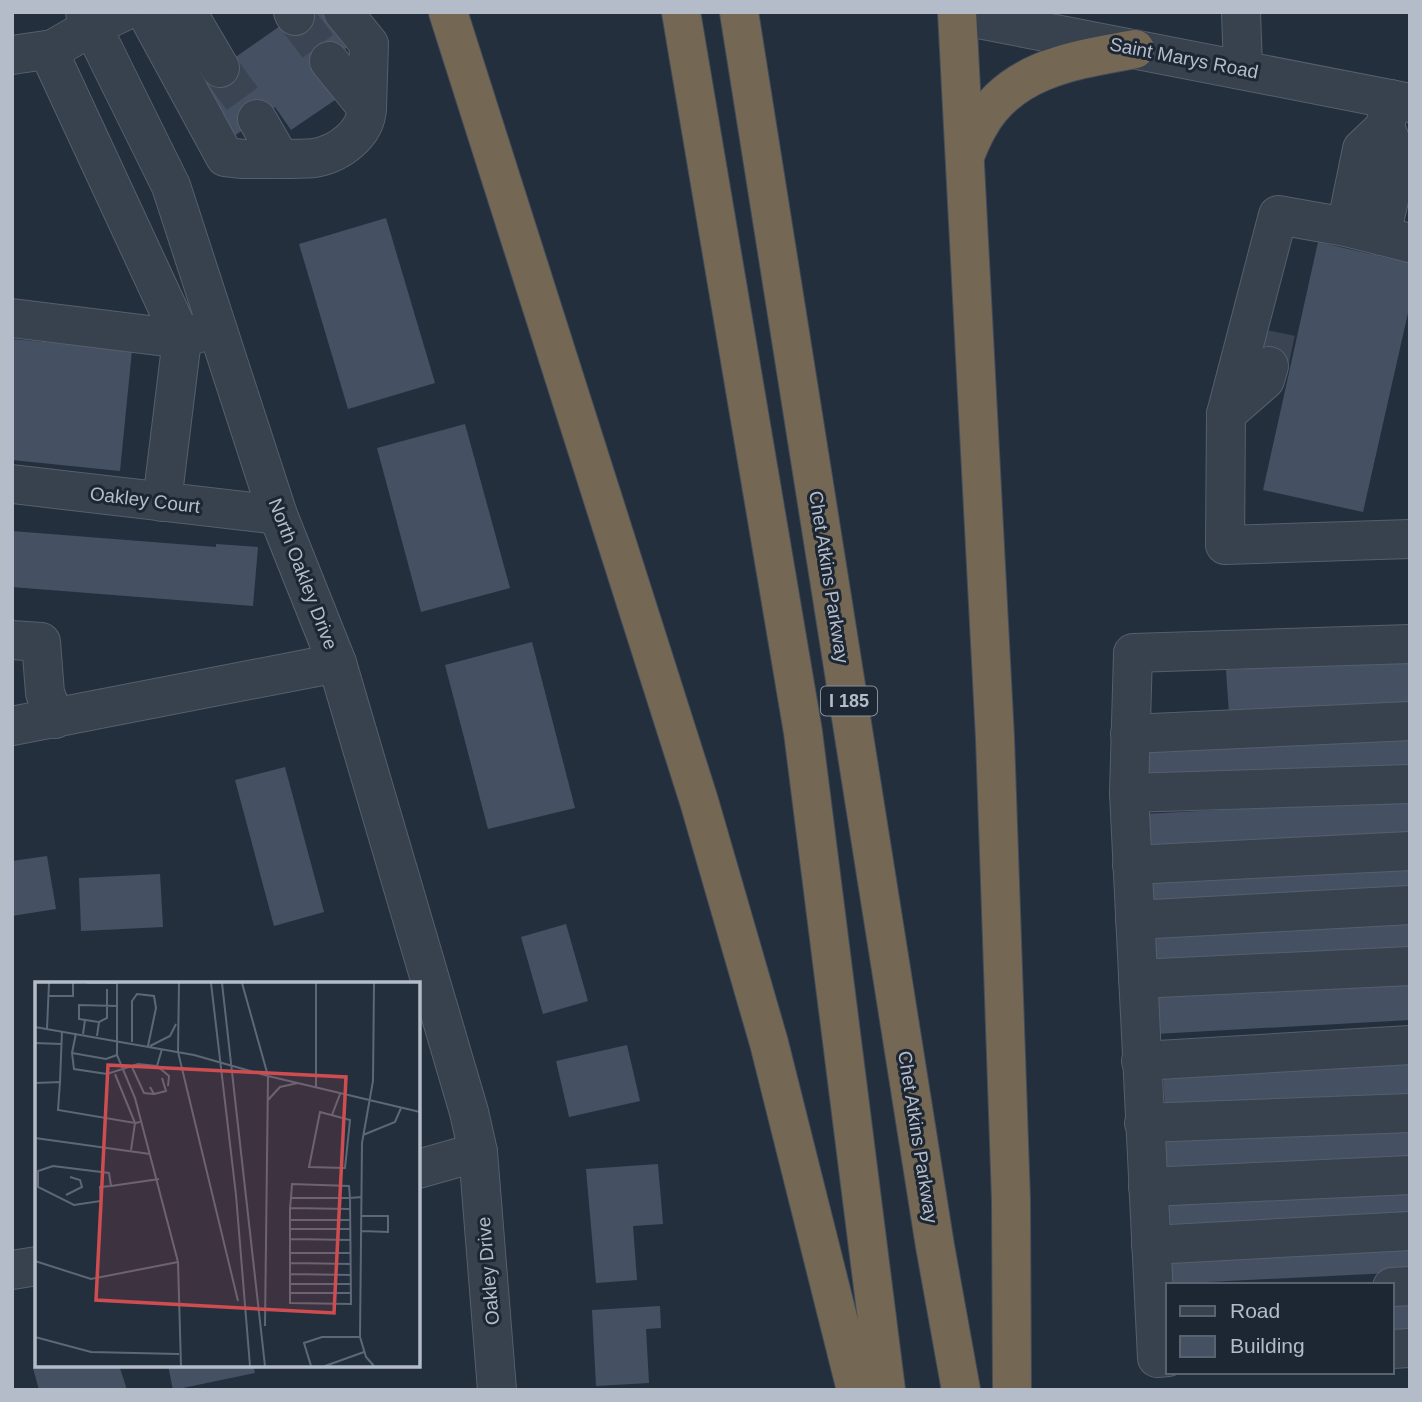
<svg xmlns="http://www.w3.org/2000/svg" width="1422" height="1402" font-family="Helvetica,sans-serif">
<rect width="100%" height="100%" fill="#242f3e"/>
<g fill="#455162">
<path d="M300 12H329L352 44 317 69 338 98 291 130 275 107 230 139 193 87Z"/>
<path d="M386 218 435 383 348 409 299 244Z"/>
<path d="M1318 242 1410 263V304L1363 512 1263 490Z"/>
<path d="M12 339 132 350 120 471 12 460Z"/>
<path d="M465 424 510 588 421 612 377 448Z"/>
<path d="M12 531 216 547V544L258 547 253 606 12 587Z"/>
<path d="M532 642 575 808 488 829 445 665Z"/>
<path d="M1410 660V704L1229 713 1226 670Z"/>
<path d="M1410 730V767L1143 781 1141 744Z"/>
<path d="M285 767 324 912 274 926 235 780Z"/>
<path d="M1410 800V837L1145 851 1143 814Z"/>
<path d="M47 856 56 909 12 916V861Z"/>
<path d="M1410 863V894L1148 907 1146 876Z"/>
<path d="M160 874 163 927 81 931 79 878Z"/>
<path d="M1410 919V951L1151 965 1149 933Z"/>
<path d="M566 924 588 1001 543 1014 521 937Z"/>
<path d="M1410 975V1020L1155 1034 1152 989Z"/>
<path d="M627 1045 640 1101 569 1117 556 1061Z"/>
<path d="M1410 1058V1097L1165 1109 1163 1071Z"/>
<path d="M1410 1122V1160L1162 1173 1160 1135Z"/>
<path d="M658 1164 663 1224 633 1226 637 1280 596 1283 586 1169Z"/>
<path d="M1410 1185V1215L1165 1228 1163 1198Z"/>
<path d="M1410 1241V1272L1168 1284 1167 1253Z"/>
<path d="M1410 1298V1335L1392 1336V1299Z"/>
<path d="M660 1306 661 1328 646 1329 649 1383 596 1386 592 1310Z"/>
<path d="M41 1365H119L127 1390H39L33 1368Z"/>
<path d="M168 1365H253L255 1373 173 1390Z"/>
</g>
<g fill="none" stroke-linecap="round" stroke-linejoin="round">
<g stroke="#3a4453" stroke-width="38" stroke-dasharray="38 19" stroke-linecap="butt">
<path d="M295 16 329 61"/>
<path d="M220 68 257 119"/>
<path d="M1269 366 1276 332"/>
</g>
<defs>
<g id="minor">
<path d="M85 12 171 186 278 515 337 663 469 1112 478 1152 497 1390"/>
<path d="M146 12 225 157 243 159H280"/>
<path d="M187 12 220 68"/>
<path d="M293 12 295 16"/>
<path d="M343 12 369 44 367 108"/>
<path d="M1241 12 1243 68"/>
<path d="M958 15 1410 103"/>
<path d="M12 55 53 49 91 27 123 12"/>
<path d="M257 119 280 159C291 159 303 159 314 158 339 154 366 134 367 108L329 61"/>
<path d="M1346 227 1362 149 1385 127"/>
<path d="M1381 236 1398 159 1385 127 1391 99"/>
<path d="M1410 243 1346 227 1278 215 1226 414 1225 545 1410 539"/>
<path d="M12 318 182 339 48 50"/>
<path d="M1226 414 1265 380 1269 366"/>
<path d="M12 484 278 515"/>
<path d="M162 502 182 339 207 330"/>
<path d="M12 640 41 642 45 693 55 719"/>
<path d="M12 726 337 663"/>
<path d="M1130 734 1410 721"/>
<path d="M1129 793 1410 784"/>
<path d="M1132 865 1410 851"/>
<path d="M1135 920 1410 905"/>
<path d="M1138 979 1410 966"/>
<path d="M1141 1061 1410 1045"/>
<path d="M1144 1123 1410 1113"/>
<path d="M418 1169 478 1152"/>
<path d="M1148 1187 1410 1175"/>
<path d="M1151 1245 1410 1231"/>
<path d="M12 1270 37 1266"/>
<path d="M1392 1287 1410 1286"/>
<path d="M1392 1349 1410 1348"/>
<path d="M1168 1357 1157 1358 1129 793 1133 653 1410 644"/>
</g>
<g id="highway">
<path d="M448 12 699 801 769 1043 856 1390"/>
<path d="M681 12 803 732 886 1390"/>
<path d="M739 12 935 1246 961 1390"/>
<path d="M957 12 995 738 1011 1200 1012 1390"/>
<path d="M965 156C969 146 973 136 979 126 1011 68 1076 60 1135 49"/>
</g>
</defs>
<use href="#minor" stroke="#565f6c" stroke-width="40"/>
<use href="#highway" stroke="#434c59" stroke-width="40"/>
<use href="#minor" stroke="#38414e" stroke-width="38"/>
<use href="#highway" stroke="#746855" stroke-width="38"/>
</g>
<g text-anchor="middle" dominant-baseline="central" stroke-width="6" stroke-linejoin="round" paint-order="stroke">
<rect fill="#1d2633" stroke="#878f9c" stroke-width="2" x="821" y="686.5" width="56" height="29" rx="5"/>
<g font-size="18" font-weight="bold" fill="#b4bcc9">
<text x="849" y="701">I 185</text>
</g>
<g font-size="19" fill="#b4bcc9" stroke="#1d2633">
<text transform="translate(1184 58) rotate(11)">Saint Marys Road</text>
<text transform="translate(145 500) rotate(7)">Oakley Court</text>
<text transform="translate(303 574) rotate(69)">North Oakley Drive</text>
<text transform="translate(829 577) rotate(81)">Chet Atkins Parkway</text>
<text transform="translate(918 1137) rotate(81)">Chet Atkins Parkway</text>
<text transform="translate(488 1271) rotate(-95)">Oakley Drive</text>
</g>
</g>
<g transform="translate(35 982)">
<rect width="385" height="385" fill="#242f3e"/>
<path fill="none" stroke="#5e6776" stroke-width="2" d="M52 1H82M82 1V73L100 116 143 280 146 384M144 1 143 70 203 319M176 1 201 213 215 384M187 1 230 384M207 1 233 94 230 344M339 1 338 99 327 161 325 355 331 375 339 384M14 14H38V1M50 38 44 37V23L82 24M64 40 72 36V7M0 45 159 73 233 94M12 47 14 1M41 51 37 71 71 77 82 73M48 52 50 38 64 40 62 54M97 60V19L102 12 119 14 121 26 113 64M0 61 26 62M115 64 135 54 141 42M37 71 39 87 72 92 103 82 122 84 127 67M122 84 134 94 133 104M97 85 109 111 119 112M233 94 385 130M25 100 27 49M0 101 25 100 23 128 100 141 80 92M115 105 119 112 131 109 127 96M281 105V1M233 118 245 105 263 101M285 130 315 138 310 186 274 185ZM297 133 305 112M328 153 360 140 366 126M0 156 115 172M96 168 100 141 105 140M76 204 74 191 18 184 3 189V205L39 223 66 219 65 205 76 204 124 197M31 213 47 205 45 198 35 195M256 216H315L316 322 255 321V226L256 216 257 202 314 204 315 216 327 215M255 226 315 227M327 234H353V250L327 249M255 238H315M255 247H316M255 257 316 258M255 271H316M0 279 56 297 143 280M255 281 316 282M255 292 316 293M255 302H316M255 311H316M0 355 56 370 144 372M276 384 269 361 287 355H325M290 384 329 370"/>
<path fill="#ce4d50" fill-opacity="0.15" stroke="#ce4d50" stroke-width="3.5" d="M73 83 311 95 299 331 61 318Z"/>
<rect width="385" height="385" fill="none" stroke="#b4bcc9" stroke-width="3.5"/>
</g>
<rect width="1422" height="1402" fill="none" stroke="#b4bcc9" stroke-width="28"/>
<rect x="1166" y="1283" width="228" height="91" fill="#1d2633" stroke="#59626f" stroke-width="2"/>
<rect x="1180" y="1306" width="35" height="10" fill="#38414e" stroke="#59626f" stroke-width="2"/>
<text x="1230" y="1318" font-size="21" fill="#b4bcc9">Road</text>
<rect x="1180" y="1336" width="35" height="21" fill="#455162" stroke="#59626f" stroke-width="2"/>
<text x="1230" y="1353" font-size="21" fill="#b4bcc9">Building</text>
</svg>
